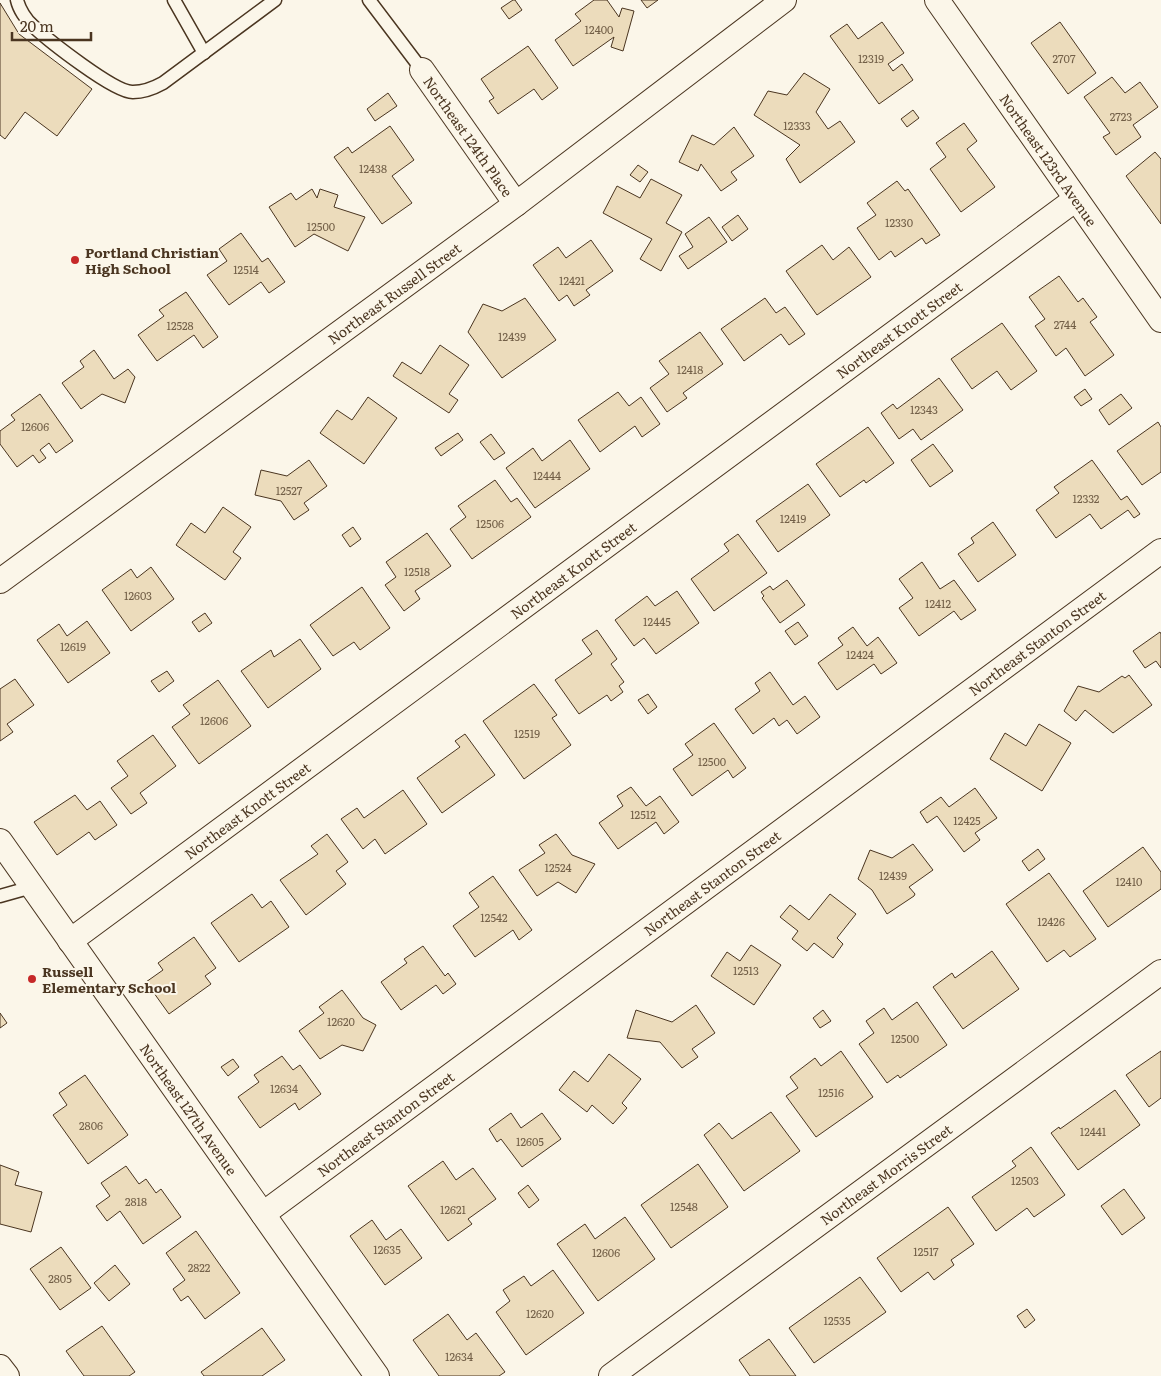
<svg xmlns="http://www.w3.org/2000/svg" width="1161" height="1376" font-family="Literata,serif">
<rect width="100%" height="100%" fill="#fbf6e9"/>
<g fill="#ecdcbc" stroke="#4a3520">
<path d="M513 0H515L522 10 509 19 501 8Z"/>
<path d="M594 0H607L619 17 622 8 634 11 623 51 611 47 614 37 573 66 555 40 581 21 575 14Z"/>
<path d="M641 0H658L647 8Z"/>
<path d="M0 3 19 34 92 89 57 136 25 112 5 139 0 135Z"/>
<path d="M882 22 904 53 888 64 893 71 902 64 913 80 879 104 830 36 847 24 858 39Z"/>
<path d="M1060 22 1096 73 1068 94 1031 43Z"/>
<path d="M528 46 558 88 542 100 534 89 498 114 489 101 494 98 481 79Z"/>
<path d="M804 73 830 89 816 112 828 129 840 121 855 142 800 183 786 159 800 145 754 115 768 91 787 95Z"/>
<path d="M1112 77 1125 93 1140 82 1158 107 1133 125 1141 137 1116 155 1103 137 1110 133 1084 97Z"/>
<path d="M388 93 397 106 375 121 367 109Z"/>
<path d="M913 110 919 118 907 127 901 119Z"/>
<path d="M964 123 977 141 967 149 995 187 961 212 930 169 946 157 936 143Z"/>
<path d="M390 126 414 160 392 176 412 203 382 224 334 157 348 147 352 153Z"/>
<path d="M734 127 754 156 731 172 737 180 721 191 701 164 698 171 679 162 692 135 714 145Z"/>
<path d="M1155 152 1161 159V224L1126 176Z"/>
<path d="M638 165 648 172 640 182 630 175Z"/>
<path d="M651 179 682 195 666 223 682 232 661 271 640 259 652 239 603 213 617 186 640 198Z"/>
<path d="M897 181 905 191 908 189 940 235 926 244 922 238 895 257 891 251 879 260 857 228 876 215 867 203Z"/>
<path d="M312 189 317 198 320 189 338 195 334 207 365 217 348 251 314 234 295 247 269 207 291 193 296 200Z"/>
<path d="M738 215 748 229 732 241 722 227Z"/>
<path d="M709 217 727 242 688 269 679 256 693 247 685 234Z"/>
<path d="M241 233 262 262 268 258 285 282 269 293 261 282 229 305 207 275 227 261 219 249Z"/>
<path d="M591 240 613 271 586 290 590 295 574 306 567 295 559 301 533 265 558 247 566 258Z"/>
<path d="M822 245 833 260 849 247 871 277 817 315 786 271Z"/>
<path d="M1059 276 1078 302 1083 298 1097 317 1090 322 1114 355 1085 376 1066 348 1056 356 1035 326 1045 319 1029 297Z"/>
<path d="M186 292 218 337 203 348 194 335 157 361 138 335 164 316 159 310Z"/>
<path d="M525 298 556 340 502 378 468 332 483 304 502 311Z"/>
<path d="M765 298 776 313 785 307 805 334 789 345 781 334 744 361 721 329Z"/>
<path d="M1002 323 1037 371 1011 390 997 371 972 389 951 359Z"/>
<path d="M700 332 723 364 683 393 687 398 667 412 650 388 669 374 659 361Z"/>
<path d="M440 345 469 365 449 394 458 400 449 413 393 376 402 362 421 374Z"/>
<path d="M94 350 114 379 128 369 135 377 125 403 102 394 81 409 62 383 84 367 80 361Z"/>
<path d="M939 378 963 410 921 440 913 429 899 439 881 413 893 404 897 409Z"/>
<path d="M1085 389 1092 399 1081 406 1074 397Z"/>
<path d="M618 392 629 406 641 397 660 424 642 437 635 426 600 452 578 420Z"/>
<path d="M40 394 73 441 56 453 49 443 40 450 46 458 39 463 33 455 17 467 0 444V431L15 420 11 415Z"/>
<path d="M1121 394 1132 408 1109 425 1099 410Z"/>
<path d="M368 397 397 418 364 464 320 433 337 410 352 420Z"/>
<path d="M1158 422 1161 427V472L1142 485 1117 451Z"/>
<path d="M868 427 894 463 866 483 864 480 840 497 816 464Z"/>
<path d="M458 433 463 440 441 456 435 448Z"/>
<path d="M491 434 505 453 494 460 480 442Z"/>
<path d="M570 440 590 469 535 508 506 468 533 448 542 461Z"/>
<path d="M933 444 953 471 930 487 911 460Z"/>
<path d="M309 460 327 486 304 503 309 510 294 520 281 501 255 495 261 470 287 476Z"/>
<path d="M1092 460 1121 500 1127 496 1140 514 1134 518 1128 510 1101 529 1090 514 1056 538 1036 510 1059 493 1054 487Z"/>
<path d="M495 480 511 502 517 498 531 517 472 559 450 529 466 517 458 506Z"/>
<path d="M808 484 830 515 778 552 756 521Z"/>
<path d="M223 507 251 527 233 552 241 558 225 580 176 545 191 523 205 533Z"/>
<path d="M993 522 1016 555 978 582 958 554 974 543 971 538Z"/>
<path d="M353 527 361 539 350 547 342 535Z"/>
<path d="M427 533 451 566 415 591 420 599 404 611 385 585 396 577 386 562Z"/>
<path d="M738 534 767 573 714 611 691 579 729 551 724 544Z"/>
<path d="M922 562 940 589 954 580 976 610 961 620 954 611 919 636 899 608 913 598 899 579Z"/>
<path d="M151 567 174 599 131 631 102 590 131 569 137 578Z"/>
<path d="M787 580 805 605 780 623 762 598 764 596 761 592 770 586 773 590Z"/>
<path d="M362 587 390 628 360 650 354 642 333 656 310 625Z"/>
<path d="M677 591 699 623 656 654 644 638 634 646 615 620 647 596 655 606Z"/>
<path d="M205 613 212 623 199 632 192 622Z"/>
<path d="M87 621 110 653 68 683 37 640 59 624 67 636Z"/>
<path d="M798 622 808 636 795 645 785 631Z"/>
<path d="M853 627 867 646 878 637 897 663 881 674 874 664 837 690 818 663 843 645 838 638Z"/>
<path d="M597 630 617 659 611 664 624 682 619 686 623 692 611 701 607 695 579 714 555 680 592 654 582 640Z"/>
<path d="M1160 632 1161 634V668L1156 661 1145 668 1133 651Z"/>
<path d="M300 639 321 669 268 708 241 671 271 650 274 657Z"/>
<path d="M167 671 174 681 159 692 151 681Z"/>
<path d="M770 672 793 705 805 696 820 717 797 734 787 720 779 726 774 718 753 734 735 709 760 691 755 683Z"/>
<path d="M1129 675 1152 705 1113 733 1085 710 1076 721 1064 711 1078 686 1099 692 1122 676 1125 678Z"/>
<path d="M15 679 34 705 7 724 13 732 0 741V689Z"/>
<path d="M218 680 251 726 199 764 172 727 190 714 183 705Z"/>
<path d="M534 684 557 715 552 718 571 745 524 779 483 721Z"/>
<path d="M648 694 657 707 648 714 638 700Z"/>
<path d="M714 723 746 768 733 778 728 770 692 796 673 769 693 755 685 744Z"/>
<path d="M1039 724 1071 743 1042 791 990 759 1005 733 1026 746Z"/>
<path d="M465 734 495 775 442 813 417 778 460 747 455 741Z"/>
<path d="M153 735 176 766 140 793 147 803 131 814 111 788 128 776 117 761Z"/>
<path d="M631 787 646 806 660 796 679 822 664 834 656 822 618 849 599 823 623 806 617 796Z"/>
<path d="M975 788 997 818 975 833 980 840 964 852 937 816 927 823 920 812 941 797 949 807Z"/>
<path d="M403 790 427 824 385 854 375 839 363 849 341 819 357 808 364 818Z"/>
<path d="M75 795 87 810 100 801 117 825 95 840 89 832 57 855 34 822Z"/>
<path d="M327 834 348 862 336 871 346 884 306 915 280 880 318 854 311 846Z"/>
<path d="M556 834 572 855 595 864 576 893 558 882 537 896 519 870 545 853 539 845Z"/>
<path d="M913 844 933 870 909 887 915 894 914 896 887 914 872 890 858 879 870 850 892 858Z"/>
<path d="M1143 847 1161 872V889L1108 927 1083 891Z"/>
<path d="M1038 849 1045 859 1029 871 1022 861Z"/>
<path d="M1049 873 1096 939 1070 957 1064 950 1047 962 1006 904Z"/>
<path d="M493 876 532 930 519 940 513 930 475 957 453 926 479 907 469 893Z"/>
<path d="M252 894 262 908 271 901 289 927 239 962 211 923Z"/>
<path d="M830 894 856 914 837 938 843 944 833 958 814 943 807 951 792 939 798 931 780 917 790 905 809 920Z"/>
<path d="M194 937 216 968 205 976 211 984 169 1014 146 982 163 970 158 963Z"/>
<path d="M751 945 781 965 754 1005 711 976 727 952 740 961Z"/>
<path d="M423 946 445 976 448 973 456 984 443 994 436 985 401 1010 381 982 407 963 404 959Z"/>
<path d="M992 951 1019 989 963 1029 933 987 952 973 955 978Z"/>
<path d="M342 990 363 1018 376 1025 363 1051 342 1045 320 1059 299 1031 324 1013 319 1007Z"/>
<path d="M917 1002 947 1045 900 1078 898 1075 887 1083 859 1044 874 1033 866 1021 884 1008 892 1020Z"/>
<path d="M696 1005 715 1033 692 1049 698 1057 682 1068 660 1042 627 1038 636 1010 672 1022Z"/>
<path d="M823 1010 831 1021 820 1028 813 1018Z"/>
<path d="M0 1013 7 1023 0 1028Z"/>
<path d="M841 1051 873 1097 816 1137 786 1096 798 1088 790 1077 815 1058 821 1066Z"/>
<path d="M1161 1051V1098L1149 1107 1126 1075Z"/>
<path d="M609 1054 641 1079 622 1103 627 1108 613 1124 592 1105 587 1112 559 1090 574 1071 588 1082Z"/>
<path d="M282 1056 293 1070 300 1065 321 1094 299 1110 295 1103 260 1128 238 1097 259 1082 254 1075Z"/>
<path d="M233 1059 239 1067 228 1076 221 1067Z"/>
<path d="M85 1075 128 1135 88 1164 53 1115 67 1105 59 1093Z"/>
<path d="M1115 1090 1140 1125 1078 1170 1051 1133 1059 1127 1060 1129Z"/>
<path d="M771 1112 800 1151 744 1191 704 1135 719 1123 732 1139Z"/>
<path d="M511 1113 521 1128 542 1113 561 1139 522 1167 501 1139 497 1142 489 1129Z"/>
<path d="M1031 1147 1065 1195 1034 1217 1027 1208 996 1231 972 1197 1016 1166 1012 1161Z"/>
<path d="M443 1161 456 1180 473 1168 496 1199 468 1219 472 1224 448 1241 408 1186Z"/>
<path d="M698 1164 728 1207 671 1248 641 1205Z"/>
<path d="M0 1165 19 1172 15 1185 42 1192 31 1232 0 1224Z"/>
<path d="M126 1166 139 1184 146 1179 156 1193 161 1189 181 1217 143 1244 120 1211 107 1221 96 1206 110 1196 101 1183Z"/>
<path d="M528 1185 539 1200 529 1208 518 1193Z"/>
<path d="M1124 1189 1145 1218 1122 1235 1101 1206Z"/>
<path d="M948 1207 974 1244 951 1260 954 1265 934 1280 928 1272 901 1292 877 1258Z"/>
<path d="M625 1217 655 1259 598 1301 557 1244 585 1224 595 1239Z"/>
<path d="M372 1220 386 1240 401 1229 422 1258 385 1285 350 1236Z"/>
<path d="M196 1231 240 1293 205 1319 188 1296 181 1301 173 1289 185 1280 166 1253Z"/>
<path d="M61 1247 91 1288 60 1310 30 1269Z"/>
<path d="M115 1265 130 1284 109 1301 94 1283Z"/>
<path d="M553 1270 584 1313 526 1355 496 1312 510 1301 503 1290 524 1276 531 1286Z"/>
<path d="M860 1277 886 1312 814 1363 789 1328Z"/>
<path d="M1027 1309 1035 1320 1025 1328 1017 1316Z"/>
<path d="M448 1314 467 1340 476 1333 505 1372 499 1376H439L413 1340Z"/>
<path d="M102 1326 135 1372 129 1376H84L66 1351Z"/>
<path d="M262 1328 285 1360 262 1376H204L201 1372Z"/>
<path d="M769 1339 796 1376H750L739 1360Z"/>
</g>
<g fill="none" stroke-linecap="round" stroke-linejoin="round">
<defs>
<g id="service">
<path d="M17 0C19 9 26 20 33 26 48 40 115 93 133 92 143 92 154 88 163 83L275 0"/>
<path d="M174 0 204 53"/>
<path d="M369 0 422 70"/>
<path d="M0 896 32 887"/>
</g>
<g id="minor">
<path id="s1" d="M937 0 1161 320"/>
<path id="s2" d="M422 70 516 204"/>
<path id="s3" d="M0 581 516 204 784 0"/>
<path id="s4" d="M0 841 377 1376"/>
<path id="s5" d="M70 941 1076 199"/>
<path id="s6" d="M263 1214 1161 551"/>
<path d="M0 1367 7 1376"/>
<path id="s7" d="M611 1376 1161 972"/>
</g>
</defs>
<use href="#service" stroke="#4a3520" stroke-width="15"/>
<use href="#minor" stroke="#4a3520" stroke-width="26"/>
<use href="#service" stroke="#fbf6e9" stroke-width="12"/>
<use href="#minor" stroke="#fbf6e9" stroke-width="24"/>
</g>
<g fill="#c62828" stroke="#fbf6e9" stroke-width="2">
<circle cx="75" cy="260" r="5"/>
<circle cx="32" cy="979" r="5"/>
</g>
<g text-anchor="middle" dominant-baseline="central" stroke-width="4" stroke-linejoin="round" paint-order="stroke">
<g font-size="11" fill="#725f47">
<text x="599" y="29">12400</text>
<text x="871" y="58">12319</text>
<text x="1064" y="58">2707</text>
<text x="1121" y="116">2723</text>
<text x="797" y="125">12333</text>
<text x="373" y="168">12438</text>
<text x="899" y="222">12330</text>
<text x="321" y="226">12500</text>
<text x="246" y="269">12514</text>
<text x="572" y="280">12421</text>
<text x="1065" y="324">2744</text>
<text x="180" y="325">12528</text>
<text x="512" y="336">12439</text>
<text x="690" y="369">12418</text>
<text x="924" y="409">12343</text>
<text x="35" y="426">12606</text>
<text x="547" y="475">12444</text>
<text x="289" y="490">12527</text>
<text x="1086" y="498">12332</text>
<text x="793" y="518">12419</text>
<text x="490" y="523">12506</text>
<text x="417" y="571">12518</text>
<text x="138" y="595">12603</text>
<text x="938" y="603">12412</text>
<text x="657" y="621">12445</text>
<text x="73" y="646">12619</text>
<text x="860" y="654">12424</text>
<text x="214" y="720">12606</text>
<text x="527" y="733">12519</text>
<text x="712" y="761">12500</text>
<text x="643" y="814">12512</text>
<text x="967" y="820">12425</text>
<text x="558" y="867">12524</text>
<text x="893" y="875">12439</text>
<text x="1129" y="881">12410</text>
<text x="494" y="917">12542</text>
<text x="1051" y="921">12426</text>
<text x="746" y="970">12513</text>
<text x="341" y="1021">12620</text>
<text x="905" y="1038">12500</text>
<text x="284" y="1088">12634</text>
<text x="831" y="1092">12516</text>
<text x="91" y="1125">2806</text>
<text x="1093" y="1131">12441</text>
<text x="530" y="1141">12605</text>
<text x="1025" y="1180">12503</text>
<text x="136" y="1201">2818</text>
<text x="684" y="1206">12548</text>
<text x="453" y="1209">12621</text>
<text x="387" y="1249">12635</text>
<text x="926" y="1251">12517</text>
<text x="606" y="1252">12606</text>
<text x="199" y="1267">2822</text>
<text x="60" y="1278">2805</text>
<text x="540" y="1313">12620</text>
<text x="837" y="1320">12535</text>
<text x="459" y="1356">12634</text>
</g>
<g font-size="14" fill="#4a3520" stroke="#fbf6e9">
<text stroke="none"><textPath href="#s2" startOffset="81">Northeast 124th Place</textPath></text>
<text stroke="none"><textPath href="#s1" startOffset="195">Northeast 123rd Avenue</textPath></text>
<text stroke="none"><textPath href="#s3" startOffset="488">Northeast Russell Street</textPath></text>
<text stroke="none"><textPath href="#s5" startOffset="1030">Northeast Knott Street</textPath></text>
<text stroke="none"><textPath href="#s5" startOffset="625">Northeast Knott Street</textPath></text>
<text stroke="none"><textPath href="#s6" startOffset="962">Northeast Stanton Street</textPath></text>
<text stroke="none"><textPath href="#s5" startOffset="220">Northeast Knott Street</textPath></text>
<text stroke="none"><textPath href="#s6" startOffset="558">Northeast Stanton Street</textPath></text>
<text stroke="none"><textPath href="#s4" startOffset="328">Northeast 127th Avenue</textPath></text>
<text stroke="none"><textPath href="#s6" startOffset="152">Northeast Stanton Street</textPath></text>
<text stroke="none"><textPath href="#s7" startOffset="341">Northeast Morris Street</textPath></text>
</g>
<g font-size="14" font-weight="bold" fill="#4a3520" stroke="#fbf6e9" text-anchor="start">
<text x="85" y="252">Portland Christian<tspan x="85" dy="16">High School</tspan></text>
<text x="42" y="971">Russell<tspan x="42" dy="16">Elementary School</tspan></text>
</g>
</g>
<path d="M12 32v8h79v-8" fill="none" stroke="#4a3520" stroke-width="2.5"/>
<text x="20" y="32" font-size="15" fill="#4a3520" stroke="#fbf6e9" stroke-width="4" paint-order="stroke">20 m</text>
</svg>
